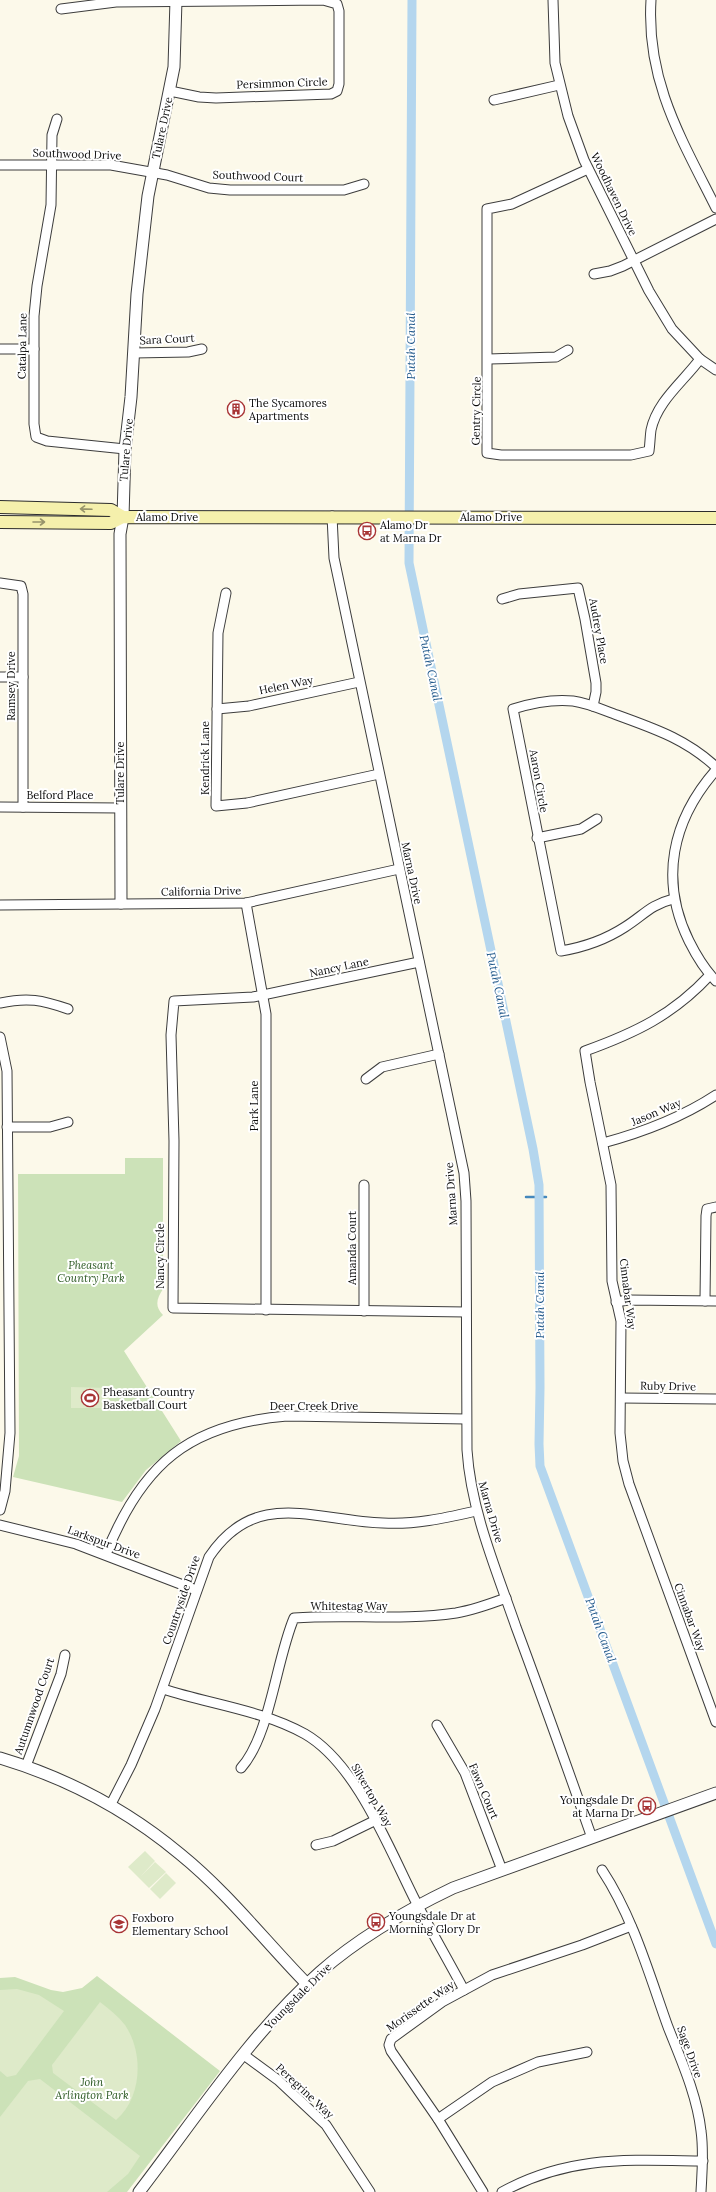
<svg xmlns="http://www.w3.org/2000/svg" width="716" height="2192" font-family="Lora,serif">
<rect width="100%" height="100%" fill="#fcf9ea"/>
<g fill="#cce2b8">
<path d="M125 1158H163V1289C157 1298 154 1306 163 1315L124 1351 181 1441 146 1470 122 1502 13 1477 19 1456 18 1174H125Z"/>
<path d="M97 1976 220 2071 127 2192H0V1978L15 1977 51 1990 63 1992 82 1988Z"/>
</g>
<g fill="#deeac9">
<path d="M71 1387 109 1388V1408H71Z"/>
<path d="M145 1851 155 1861 141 1876 155 1862 166 1872 149 1888 128 1867Z"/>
<path d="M166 1873 176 1883 160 1899 150 1889Z"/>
<path d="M17 1989 39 1995 64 2011 16 2075 7 2077 0 2071V1990Z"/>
<path d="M100 2002C109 2009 118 2016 125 2025 144 2053 142 2098 116 2120L53 2073 52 2065Z"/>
<path d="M40 2079 140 2156 128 2174 107 2192H0V2117L28 2081Z"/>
</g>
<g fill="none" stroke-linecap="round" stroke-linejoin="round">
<path stroke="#4488bc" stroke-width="2.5" d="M526 1197H546"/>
<path stroke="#b4d6ee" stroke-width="9" d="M412 0 409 563 533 1149 539 1185 540 1388 539 1444 540 1466 716 1944"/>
<defs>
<g id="minor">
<path d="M553 0 555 63 568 116 584 160 649 291 672 329 700 359 716 370"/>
<path d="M651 0C646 81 681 138 716 208"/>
<path d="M61 9 116 2 323 0 337 4 339 11V84L337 91 331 94 216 98 199 97 170 91"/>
<path d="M494 100 559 85"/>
<path d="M57 119 52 135 51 205 37 286 34 316V424L36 437 47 441 125 449"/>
<path d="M0 165H111L167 175 209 188 230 190H344L364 184"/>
<path d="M588 169 512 204 487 209V453L501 455H631L649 451C650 444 650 437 651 430 657 401 684 381 700 359"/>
<path d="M594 274 610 271 623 266 716 219"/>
<path d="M0 349H34"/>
<path d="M134 353 188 352 202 349"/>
<path d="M489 359 556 357 568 350"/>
<path d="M332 516 334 558 464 1173 466 1201 467 1450C471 1511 496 1569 516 1627 542 1697 567 1767 592 1838"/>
<path d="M0 583 21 586 23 594V807"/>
<path d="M226 593 218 633 216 806 247 803 379 774"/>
<path d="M502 599 519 594 578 588 585 619 596 683V692L593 706"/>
<path d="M0 677H23"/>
<path d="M217 709 249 706 359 682"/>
<path d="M716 770C672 820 659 880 689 941 696 955 705 970 716 981"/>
<path d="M0 807 120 808"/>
<path d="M537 838 581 829 597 819"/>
<path d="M673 899C650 905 644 915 625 927 605 940 585 947 561 951L513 709C532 703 553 699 573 701 588 703 603 710 617 715 655 729 686 739 716 767"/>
<path d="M246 903 266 1014V1310"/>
<path d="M0 905 246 903 399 869"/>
<path d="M419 962 253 997 174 1001 171 1035 174 1141 173 1308 466 1312"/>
<path d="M710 975C673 1015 635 1033 585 1051L590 1082 611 1185 612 1281 621 1321 620 1433 623 1461 629 1484 716 1722"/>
<path d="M0 1003C28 997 42 1000 68 1009"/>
<path d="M0 1037 7 1071 10 1433 5 1491 0 1510"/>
<path d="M366 1079 382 1067 439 1054"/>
<path d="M7 1127H50L68 1122"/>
<path d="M603 1143C644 1132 681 1118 716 1095"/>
<path d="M364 1185V1311"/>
<path d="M705 1301 706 1216 707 1209 716 1207"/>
<path d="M616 1302 628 1300 716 1301"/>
<path d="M621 1398 716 1399"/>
<path d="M0 1525 76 1544 196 1590"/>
<path d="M106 1554C142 1464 189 1424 287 1416L466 1419"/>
<path d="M163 1689C209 1704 262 1710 305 1734 357 1764 389 1849 416 1902 431 1931 448 1960 464 1990"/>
<path d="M437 1725 465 1773 502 1870"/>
<path d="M26 1766 61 1674 65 1655"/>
<path d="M241 1768C270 1736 276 1660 294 1618 348 1614 402 1621 456 1613 473 1610 490 1604 506 1598"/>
<path d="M111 1804 131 1765 155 1709 209 1557C256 1487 315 1521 383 1523 415 1525 445 1518 476 1511"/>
<path d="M316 1845 333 1841 374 1821"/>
<path d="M602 1870C633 1917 649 1974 668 2027 681 2060 697 2095 701 2131 704 2152 702 2172 701 2192"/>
<path d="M244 2055 278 2080 326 2125 370 2192"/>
<path d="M438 2119 492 2082 538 2062 587 2052"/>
<path d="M483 2192 438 2119 391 2051 389 2045 391 2039 442 2002 492 1975 582 1945 631 1926"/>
<path d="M502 2192C570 2155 629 2160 703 2161"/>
</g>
<g id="tertiary">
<path d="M121 903 120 534 123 517 125 449 131 397 137 294 148 196 174 67 176 0"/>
<path d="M0 1758C67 1778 126 1809 180 1854 227 1892 265 1941 307 1984"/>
<path d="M139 2192C195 2119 251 2033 320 1972 360 1937 405 1911 453 1888L716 1793"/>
</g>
<g id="secondary">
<path d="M0 507 111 510 123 517"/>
<path d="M0 522 111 523 123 517 716 518"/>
</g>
</defs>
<use href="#minor" stroke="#3d3d3d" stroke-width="11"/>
<use href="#tertiary" stroke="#3d3d3d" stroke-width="13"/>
<use href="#secondary" stroke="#2c2c2c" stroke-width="14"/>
<use href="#minor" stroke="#fff" stroke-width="9"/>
<use href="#tertiary" stroke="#fff" stroke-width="11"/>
<use href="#secondary" stroke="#f5f0ac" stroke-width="12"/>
</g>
<defs><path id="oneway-shaft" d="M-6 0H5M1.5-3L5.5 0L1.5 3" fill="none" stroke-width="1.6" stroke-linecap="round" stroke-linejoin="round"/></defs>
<g stroke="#97946b">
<use href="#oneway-shaft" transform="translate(86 509) rotate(-178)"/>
<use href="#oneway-shaft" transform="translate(39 522)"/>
</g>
<defs>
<symbol id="building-ring" viewBox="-11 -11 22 22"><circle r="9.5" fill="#fff" stroke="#a83435" stroke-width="1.5"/><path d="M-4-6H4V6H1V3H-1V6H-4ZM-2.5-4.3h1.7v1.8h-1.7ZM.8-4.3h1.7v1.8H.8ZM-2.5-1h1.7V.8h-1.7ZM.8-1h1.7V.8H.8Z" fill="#a83435"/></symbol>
<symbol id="bus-ring" viewBox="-11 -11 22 22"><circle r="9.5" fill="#fff" stroke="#a83435" stroke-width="1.5"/><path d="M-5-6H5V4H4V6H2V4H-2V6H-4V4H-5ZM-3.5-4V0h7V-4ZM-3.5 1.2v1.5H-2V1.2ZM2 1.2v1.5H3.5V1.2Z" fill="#a83435"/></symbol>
<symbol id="stadium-ring" viewBox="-11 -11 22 22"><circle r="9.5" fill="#fff" stroke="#a83435" stroke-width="1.5"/><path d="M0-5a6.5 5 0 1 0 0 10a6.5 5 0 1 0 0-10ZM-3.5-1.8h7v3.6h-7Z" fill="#a83435"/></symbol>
<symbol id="school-ring" viewBox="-11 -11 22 22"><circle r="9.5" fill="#fff" stroke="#a83435" stroke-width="1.5"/><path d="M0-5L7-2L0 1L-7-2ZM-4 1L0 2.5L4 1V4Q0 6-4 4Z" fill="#a83435"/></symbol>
</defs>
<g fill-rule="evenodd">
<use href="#building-ring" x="226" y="399" width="20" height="20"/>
<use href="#bus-ring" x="357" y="521" width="20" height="20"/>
<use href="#stadium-ring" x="80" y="1388" width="20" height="20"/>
<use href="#bus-ring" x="637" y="1796" width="20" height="20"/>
<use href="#bus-ring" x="366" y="1912" width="20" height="20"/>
<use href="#school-ring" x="109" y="1914" width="20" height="20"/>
</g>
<g text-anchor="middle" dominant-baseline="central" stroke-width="4" stroke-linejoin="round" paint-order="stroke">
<g font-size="11" fill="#0a0a0a" stroke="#fff">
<text transform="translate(282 83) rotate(-2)">Persimmon Circle</text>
<text transform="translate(162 128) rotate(-78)">Tulare Drive</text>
<text transform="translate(77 154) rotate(2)">Southwood Drive</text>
<text transform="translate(258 176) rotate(2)">Southwood Court</text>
<text transform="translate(614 194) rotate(64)">Woodhaven Drive</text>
<text transform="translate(167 339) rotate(-3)">Sara Court</text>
<text transform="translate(22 346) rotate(-89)">Catalpa Lane</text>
<text transform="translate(476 411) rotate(-89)">Gentry Circle</text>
<text transform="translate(126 450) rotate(-85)">Tulare Drive</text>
<text x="167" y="517">Alamo Drive</text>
<text x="491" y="517">Alamo Drive</text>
<text transform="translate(599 631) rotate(80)">Audrey Place</text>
<text transform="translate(286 685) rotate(-12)">Helen Way</text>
<text transform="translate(11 686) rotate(-90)">Ramsey Drive</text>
<text transform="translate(205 758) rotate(-90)">Kendrick Lane</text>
<text transform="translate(120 773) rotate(-90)">Tulare Drive</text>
<text transform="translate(539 781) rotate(80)">Aaron Circle</text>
<text x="60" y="795">Belford Place</text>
<text transform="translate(412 873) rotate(78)">Marna Drive</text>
<text transform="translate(201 891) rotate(-1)">California Drive</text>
<text transform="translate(339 967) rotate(-12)">Nancy Lane</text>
<text transform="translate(254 1106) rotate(-90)">Park Lane</text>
<text transform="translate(656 1112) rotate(-23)">Jason Way</text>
<text transform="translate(451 1194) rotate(-94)">Marna Drive</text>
<text transform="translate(352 1248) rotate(-90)">Amanda Court</text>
<text transform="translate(160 1256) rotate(-90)">Nancy Circle</text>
<text transform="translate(628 1294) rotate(83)">Cinnabar Way</text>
<text transform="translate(668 1386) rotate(1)">Ruby Drive</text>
<text x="314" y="1406">Deer Creek Drive</text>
<text transform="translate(491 1512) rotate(74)">Marna Drive</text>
<text transform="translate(104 1542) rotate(20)">Larkspur Drive</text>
<text transform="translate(181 1600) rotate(-71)">Countryside Drive</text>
<text x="349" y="1606">Whitestag Way</text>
<text transform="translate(690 1617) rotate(70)">Cinnabar Way</text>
<text transform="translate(34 1706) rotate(-71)">Autumnwood Court</text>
<text transform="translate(484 1791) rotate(67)">Fawn Court</text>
<text transform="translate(372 1795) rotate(60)">Silvertop Way</text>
<text transform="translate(298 1996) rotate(-45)">Youngsdale Drive</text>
<text transform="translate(420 2006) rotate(-35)">Morissette Way</text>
<text transform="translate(690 2052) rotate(70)">Sage Drive</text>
<text transform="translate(305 2091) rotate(43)">Peregrine Way</text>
</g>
<g font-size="11" fill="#0a0a0a" stroke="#fff" text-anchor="start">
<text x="249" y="403">The Sycamores<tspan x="249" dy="13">Apartments</tspan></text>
<text x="380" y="525">Alamo Dr<tspan x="380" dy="13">at Marna Dr</tspan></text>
<text x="103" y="1392">Pheasant Country<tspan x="103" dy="13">Basketball Court</tspan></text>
<text x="634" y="1800" text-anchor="end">Youngsdale Dr<tspan x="634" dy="13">at Marna Dr</tspan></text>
<text x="389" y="1916">Youngsdale Dr at<tspan x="389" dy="13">Morning Glory Dr</tspan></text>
<text x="132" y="1918">Foxboro<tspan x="132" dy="13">Elementary School</tspan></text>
</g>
<g font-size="11" font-style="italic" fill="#2c5923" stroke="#fff">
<text x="91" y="1265">Pheasant<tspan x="91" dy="13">Country Park</tspan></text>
<text x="92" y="2082">John<tspan x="92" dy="13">Arlington Park</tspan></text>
</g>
<g font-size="12" font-style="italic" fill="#235a8c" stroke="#fff">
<text transform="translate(410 346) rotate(-90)">Putah Canal</text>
<text transform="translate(431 668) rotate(78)">Putah Canal</text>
<text transform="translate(498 985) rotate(78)">Putah Canal</text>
<text transform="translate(539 1305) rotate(-90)">Putah Canal</text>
<text transform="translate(601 1630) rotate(70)">Putah Canal</text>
</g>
</g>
</svg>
